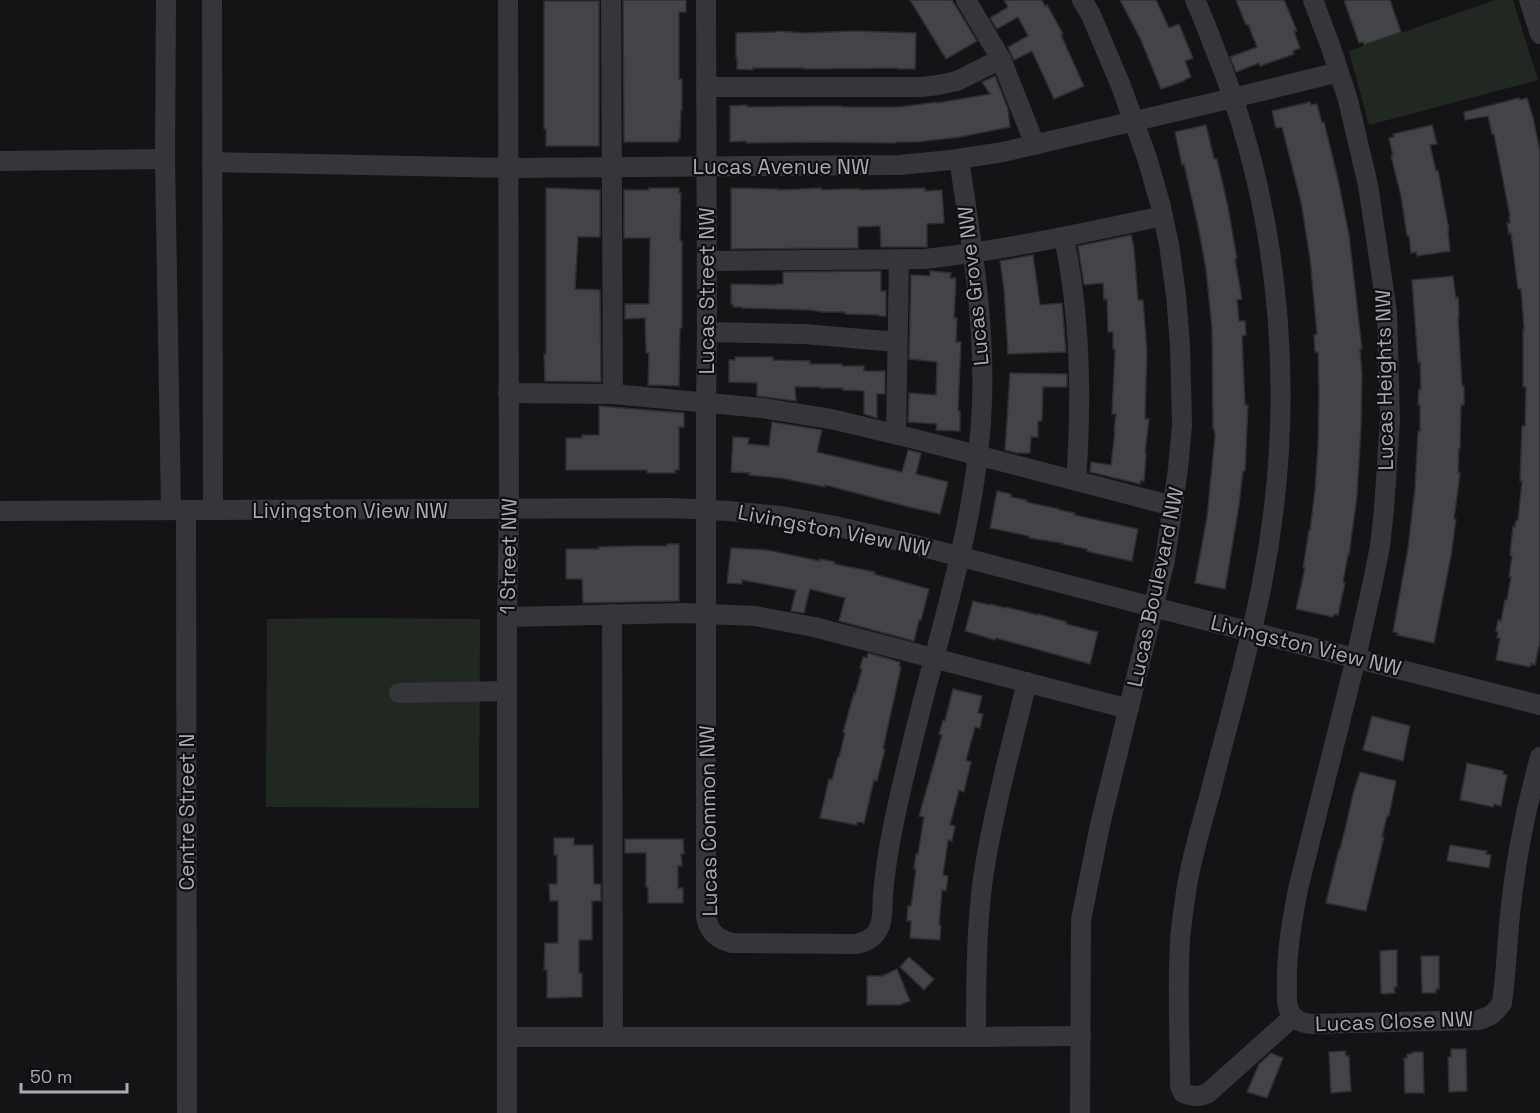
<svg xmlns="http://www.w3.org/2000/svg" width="1540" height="1113" font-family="'Space Grotesk',sans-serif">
<rect width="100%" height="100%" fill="#141416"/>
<g fill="#212822">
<path d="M1495 0H1513L1538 80 1369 125 1349 51Z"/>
<path d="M352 618 480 619 479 808 266 807 267 619Z"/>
</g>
<g fill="#434448" stroke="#2f2e31" stroke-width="1.5">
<path d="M623 0H686V12H679V79H682V110H681L680 139H678V142H624Z"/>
<path d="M910 0H952L977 41 946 59Z"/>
<path d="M1004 0H1042L1045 6 1047 5 1063 34 1061 35 1084 86 1054 99 1032 51 1014 60 1008 47 1028 36 1018 17 997 29 990 18 1008 7Z"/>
<path d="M1120 0H1156L1169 28 1179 24 1193 58 1185 61 1191 77 1184 80V81L1161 89 1140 38Z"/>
<path d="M1236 0H1284L1297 31H1294L1300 48 1293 51 1294 54 1286 57 1260 66 1259 63 1236 72 1230 57 1257 47 1248 24 1246 25Z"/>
<path d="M1344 0H1390L1401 32 1364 45 1363 42 1359 43Z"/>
<path d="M544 1H599V146H546V129H544Z"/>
<path d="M776 31 805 33 854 31 916 33 915 69H898V68L804 69V68H753V70L737 69V58H736V33L776 32Z"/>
<path d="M995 76 1008 109 1010 127 960 137 917 142H896V143L816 142 746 143V141L730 142V106L747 105V107L842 106V107H900L936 102 937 103 990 94 982 82Z"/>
<path d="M1519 98 1520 100 1527 98 1533 117 1540 152V641L1535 665 1531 664 1530 667 1496 660 1500 638H1497L1498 632 1496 631 1498 620 1501 621 1505 600H1507L1511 577H1509L1512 556 1510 555 1513 526 1515 527 1516 520H1518L1522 481H1520L1522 426H1525L1526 387H1523V329H1524L1521 289H1518L1511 233 1509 234 1507 223H1510L1509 216H1510L1494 134H1492L1488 116 1465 120 1464 112Z"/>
<path d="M1310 102 1311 105 1317 104 1322 123 1324 122 1338 179 1349 235 1362 349H1360L1362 374 1361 427 1357 496 1349 555 1348 554 1343 582 1345 583 1338 615 1334 614 1333 617 1296 609 1305 568H1303L1309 530H1310L1315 490 1318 447 1319 391 1318 352H1315L1314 335 1317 334 1310 258 1301 202 1282 127 1276 128 1272 111Z"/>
<path d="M1206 125 1214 159H1217L1228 207 1237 259H1235L1242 299 1237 300 1239 321H1245L1246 335 1242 336 1245 405H1248L1245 471H1243L1239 505 1225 589 1195 583 1207 517 1215 436 1214 429H1213L1212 329 1206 269 1198 226 1184 164 1182 165 1175 132Z"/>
<path d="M1432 125 1437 144 1430 145 1436 171 1438 170 1449 230H1448L1450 251 1417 256 1416 252 1411 253 1409 236H1407L1401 196 1391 156H1393L1389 138 1394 137 1393 134Z"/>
<path d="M546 188 600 190V237H578L575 289 600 290 601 382 545 381 544 354H546Z"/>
<path d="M649 188H679V193H681L680 241H682V328H680L679 386 648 385 649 353H646L645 318 625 319V304H649L650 238H624V190H649Z"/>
<path d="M731 188 778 189V190L821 188 822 190 846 189H860V190L925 188V191L942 190 944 223 927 224V247H881L880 226 858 227V248L731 249Z"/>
<path d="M1131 235 1134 248 1138 300H1143L1147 351 1145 419H1149L1145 453H1146L1145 470 1144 481H1140V484L1090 472 1091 462 1111 465 1115 431H1114L1116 414H1112L1115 349H1113V332H1108L1107 299 1104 300 1103 283 1084 285 1078 246Z"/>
<path d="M1033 255 1040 305 1062 303 1066 352 1008 354 1004 289 1000 261Z"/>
<path d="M881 271V291H886V316H879V315L845 314V312H822L810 310 742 308V307H733V304H731V284L776 285V284H783V272Z"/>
<path d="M930 271 951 273 950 278H956L954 318H957L956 342H961L958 411H960V431L936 430 937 424 908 422 909 393 936 395 937 362 909 359 911 275 930 276Z"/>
<path d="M1453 276 1456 298 1458 297 1459 317H1458L1462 386H1464V405H1461L1460 448H1459L1458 473H1460L1454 519H1456L1451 556 1434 643 1397 635 1398 633 1393 632 1408 548 1415 488 1418 431H1420V405H1418L1419 389H1421L1420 362 1418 363 1412 280Z"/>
<path d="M735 357H773V360L810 361V364H842V366H864V371H885V394H877V418L864 414V391L843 390V388H820V387H795L796 401 757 396V383L729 382V360H735Z"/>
<path d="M1010 373 1067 374V387H1043L1042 421H1038V437H1031L1030 453H1016L1005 450Z"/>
<path d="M599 406 684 413V427H679V470H675V473H647V470H566V438H582V435H599Z"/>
<path d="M772 422 822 430 817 452 902 472 908 450 921 453 916 474 948 482 940 514 909 507 825 485V487L781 478 749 475 750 473 731 472 733 437 749 438 748 444 769 446Z"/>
<path d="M997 491 1011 494V497L1027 500 1026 502 1059 509V510L1075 513 1074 515 1138 529 1132 561 1094 553 1087 551V549L1062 544V543L1029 538V536L990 528Z"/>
<path d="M667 544H679V601L583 603 582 579H566V549H599V547L631 546H667Z"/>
<path d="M731 548 767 550 820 561V559L835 562 834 564 875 572 874 574 929 589 921 620H919L914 641 839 621 845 598 810 589 804 613 791 611 796 590 742 580V584L727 583Z"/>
<path d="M973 601 989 605 990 604 1005 608 1006 607 1038 615V614L1067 622 1066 624 1098 632 1090 664 996 638 995 640 965 631Z"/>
<path d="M868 653 900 662 899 667H901L883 749H885L877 781 874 780 864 823 857 822V825L820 818 829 779 832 780 838 757H839L845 733 843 732 854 693 855 694 862 669 860 668 863 657 867 658Z"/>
<path d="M953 689 982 696 978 713 983 714 980 728 975 727 966 760 971 762 964 792 959 790 950 825 955 826 952 841 948 840 943 875 948 876 946 891 942 890 939 925H941L940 940 910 938 911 921H907L908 906H911L916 869H914L916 854H918L924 817 919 816 942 735 939 734 943 720 945 721Z"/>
<path d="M1372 716 1410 726 1403 761 1363 750Z"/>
<path d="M1467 763 1503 771V774L1507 775 1501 806 1494 804 1493 807 1460 800Z"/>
<path d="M1360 772 1396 781 1389 816H1387L1382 837H1384L1366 911 1326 903 1339 849H1340L1346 825 1353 794Z"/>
<path d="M554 838H574V845H593L594 884H601V901H592V940H579V973H582V997L547 998V970H544L545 943H558V901H550L549 884H557V855H554Z"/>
<path d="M625 839H683L684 854H681L682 866H678V888H683V903H648V887H646V853H625Z"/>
<path d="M1450 845 1487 851 1486 854 1491 855 1489 868 1447 861Z"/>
<path d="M1391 950H1397V987H1394L1395 993 1381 994 1380 951Z"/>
<path d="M1421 956H1439V989H1436V993H1422Z"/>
<path d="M909 957 934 979 924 990 900 967Z"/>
<path d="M897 969 910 1001 899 1005H867V976H882Z"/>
<path d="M1451 1049H1466L1467 1091 1449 1092 1448 1057H1451Z"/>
<path d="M1345 1051 1346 1056H1349L1351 1091 1331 1093 1329 1052Z"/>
<path d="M1412 1052H1423L1424 1093H1405L1404 1058H1407V1054H1412Z"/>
<path d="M1271 1053 1283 1058 1267 1098 1247 1092 1259 1064Z"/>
</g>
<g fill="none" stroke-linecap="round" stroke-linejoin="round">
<g stroke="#36363a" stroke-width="20">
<path d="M166 0 165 159 171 510"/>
<path d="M212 0 213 510"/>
<path d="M611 0 613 394"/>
<path d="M706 0 707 332 706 403V917C709 932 717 939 732 943L856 944C864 942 871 940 876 933 884 922 882 907 883 894 885 870 889 846 894 822 906 765 921 707 936 651 958 568 979 488 982 402 985 320 971 239 959 159"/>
<path d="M966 0 1001 59 1035 145"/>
<path d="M1195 0C1203 17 1209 34 1216 52 1284 221 1297 410 1261 589 1247 658 1227 726 1210 794 1201 826 1191 859 1186 892 1184 908 1181 925 1180 941 1177 989 1180 1038 1180 1086L1183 1093C1193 1097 1199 1097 1208 1093L1293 1017"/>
<path d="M1313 0 1330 45 1348 100 1368 185 1387 312 1390 420 1384 509 1380 546 1373 581 1356 658 1298 889C1292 921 1286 954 1287 987 1287 994 1286 1003 1289 1010 1292 1019 1302 1023 1311 1024L1478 1020C1490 1017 1495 1013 1502 1003 1506 974 1507 944 1510 915 1515 862 1526 808 1540 757"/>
<path d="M1529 0 1540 34"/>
<path d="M706 87H922L938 85 957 81 1001 59"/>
<path d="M0 161 165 159"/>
<path d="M212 162 508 168 899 165 951 160 1003 152 1233 98 1339 72"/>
<path d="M1064 238C1081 318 1082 399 1076 481"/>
<path d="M707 261 925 259C1005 250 1084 233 1163 216"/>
<path d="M707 332 804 334 897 342"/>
<path d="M508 393 613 394 762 408 831 419 911 438 1173 506"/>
<path d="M896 434 899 260"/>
<path d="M186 510 187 1113"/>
<path d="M0 511 672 508 728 511 781 516 835 526 904 542 1153 607 1540 705"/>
<path d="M612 614 613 1037"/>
<path d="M507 617 681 613 755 616 814 627 1129 709"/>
<path d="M399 693 507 691"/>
<path d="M507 1037H976L1081 1036"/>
<path d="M976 1037C976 984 976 931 983 878 993 812 1011 747 1027 682"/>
<path d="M507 1113V617L509 510 508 0"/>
<path d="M1080 1113 1081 920 1100 825 1165 560 1178 469 1182 425 1180 345 1176 295 1169 244 1160 203 1147 158 1121 86 1091 15 1082 0"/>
</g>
</g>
<g text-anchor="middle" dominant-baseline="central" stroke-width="4.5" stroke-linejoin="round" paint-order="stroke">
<g font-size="21" fill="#a7abb4" stroke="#0f0f11">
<text x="781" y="166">Lucas Avenue NW</text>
<text transform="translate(973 286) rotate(-96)">Lucas Grove NW</text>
<text transform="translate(706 291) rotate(-90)">Lucas Street NW</text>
<text transform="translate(1384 380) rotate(-91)">Lucas Heights NW</text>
<text x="350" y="510">Livingston View NW</text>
<text transform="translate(834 530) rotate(11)">Livingston View NW</text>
<text transform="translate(508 556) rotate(-89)">1 Street NW</text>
<text transform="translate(1155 587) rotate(-78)">Lucas Boulevard NW</text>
<text transform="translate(1306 645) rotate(14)">Livingston View NW</text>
<text transform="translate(186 812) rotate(-90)">Centre Street N</text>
<text transform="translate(708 821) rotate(-91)">Lucas Common NW</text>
<text transform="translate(1394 1021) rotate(-2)">Lucas Close NW</text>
</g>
</g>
<path d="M21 1083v9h106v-9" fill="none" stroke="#a7abb4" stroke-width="3"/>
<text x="30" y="1083" font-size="18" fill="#a7abb4" stroke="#0f0f11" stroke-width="4.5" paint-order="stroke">50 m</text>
</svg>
